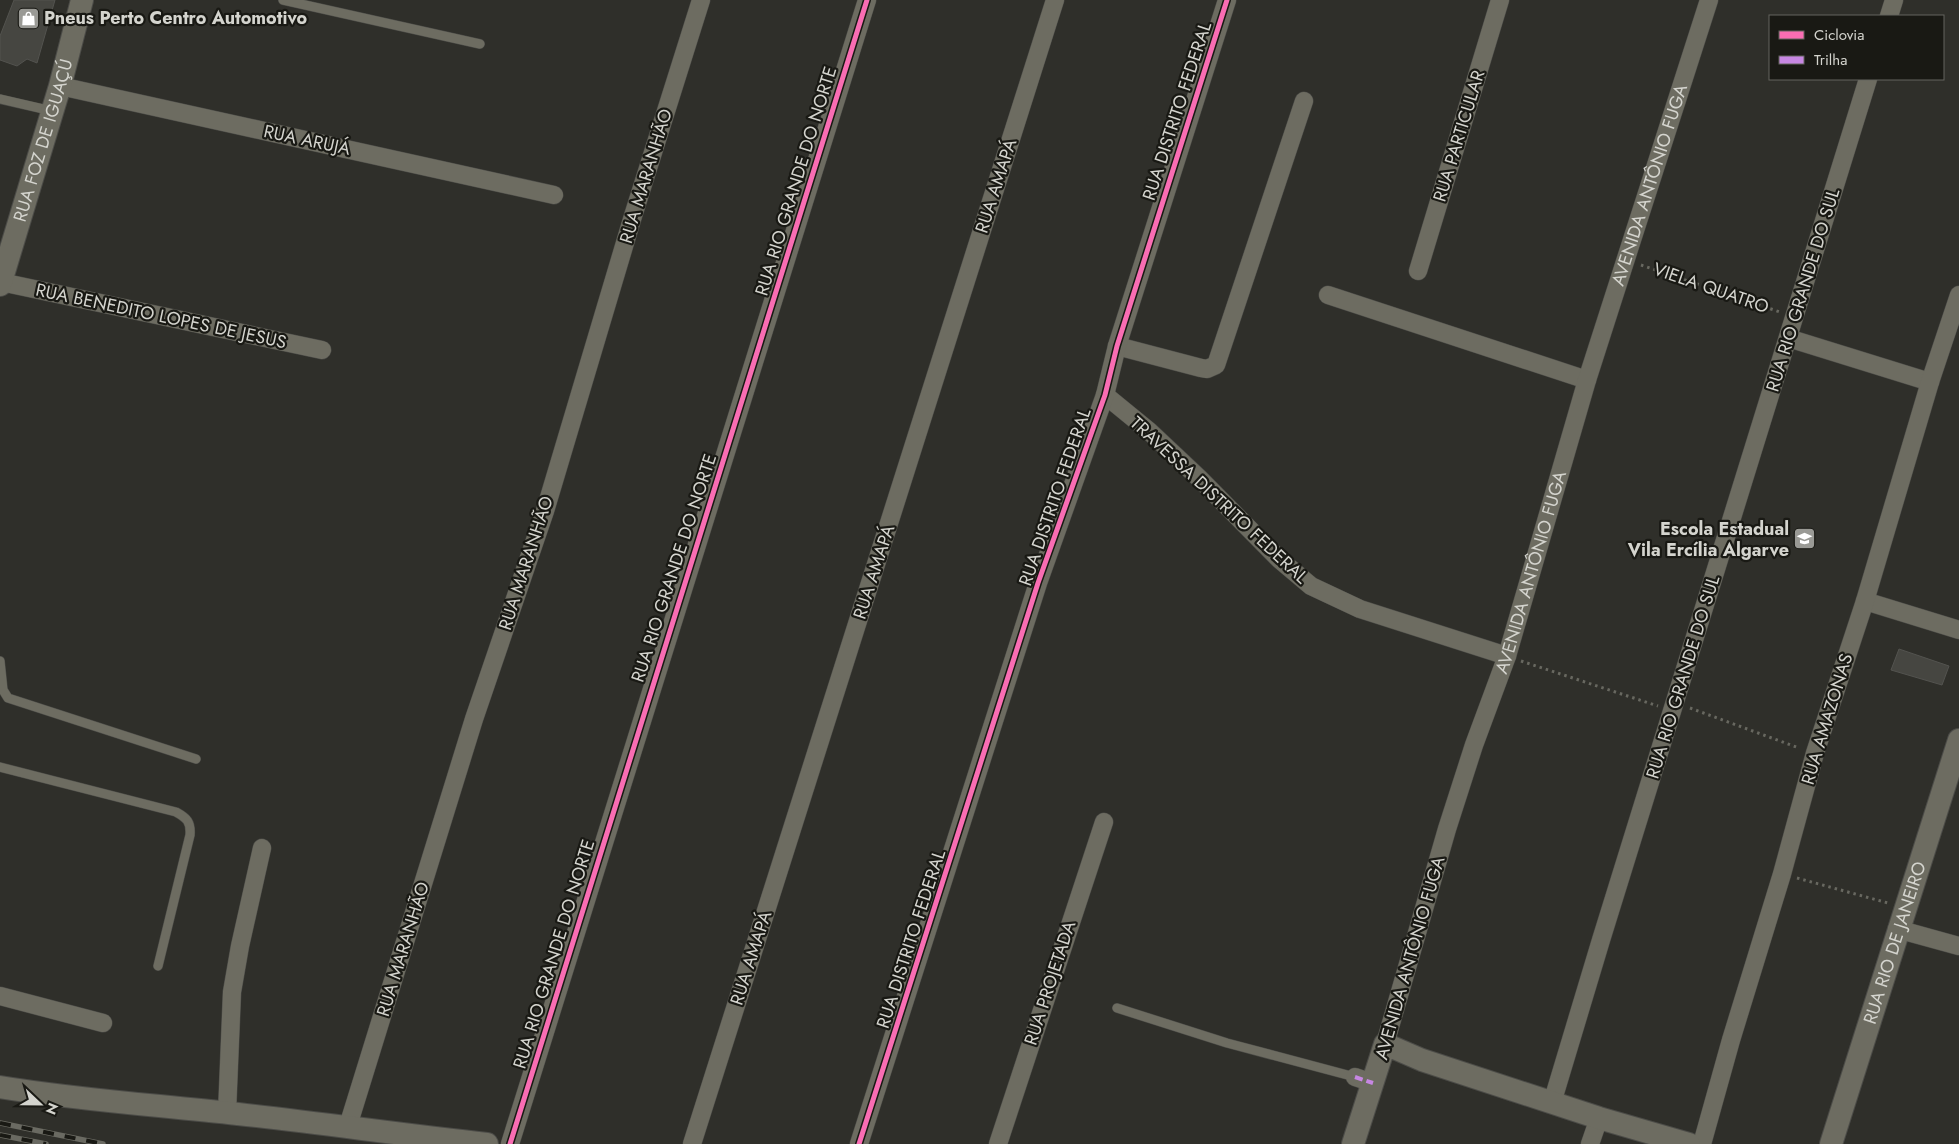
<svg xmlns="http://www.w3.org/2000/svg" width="1959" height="1144" font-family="Jost,sans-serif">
<rect width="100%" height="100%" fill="#2f2f2a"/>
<g fill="#464641" stroke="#53534f">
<path d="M14 0H55L37 63 27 59 17 66 0 60V36Z"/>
<path d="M1899 649 1949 666 1942 685 1891 670Z"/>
</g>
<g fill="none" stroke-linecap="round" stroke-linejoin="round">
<defs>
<g id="service">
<path d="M283 0 480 44"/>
<path d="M0 99 52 111"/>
<path d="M0 661 3 690 8 698 196 759"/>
<path d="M0 767 176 812C187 818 191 822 190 835L158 966"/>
<path d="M1117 1008 1227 1043 1355 1077"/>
</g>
<g id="minor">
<path d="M1889 16 1894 0"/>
<path d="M60 86 554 195"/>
<path d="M1418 271 1500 0"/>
<path d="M1 282 322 350"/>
<path d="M1328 295 1587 380"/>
<path d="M1788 338 1930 382"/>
<path d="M1117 346 1201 368 1207 369 1216 365 1304 101"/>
<path d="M1105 395 1149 431 1200 479 1279 559 1311 586 1360 609 1507 656"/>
<path d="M1865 601 1959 630"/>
<path d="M1897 929 1959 946"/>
<path d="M0 996 103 1023"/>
<path id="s1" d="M1385 1044 1447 829 1474 745 1507 656 1587 380 1709 0"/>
<path d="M1355 1077 1373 1083"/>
<path d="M1552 1103 1601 940 1868 79"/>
<path d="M227 1113 232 992 240 946 262 848"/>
<path d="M348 1126 474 719 545 511 633 216 701 0"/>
<path d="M510 1144 867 0"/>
<path d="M692 1144 1055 0"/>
<path d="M859 1144 1038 583 1105 395 1117 346 1227 0"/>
<path d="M998 1144 1104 822"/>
<path d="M1590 1144 1599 1118"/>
<path d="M1702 1144 1731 1040 1782 874 1815 753 1865 601 1930 382 1959 295"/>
</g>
<g id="tertiary">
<path id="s2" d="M0 285 60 86 82 0"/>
<path d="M0 1087C79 1100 158 1105 238 1114 321 1123 404 1135 487 1144"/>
<path d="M1353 1144 1385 1044 1422 1060 1599 1118 1689 1144"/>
<path id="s3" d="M1831 1144 1959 740"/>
</g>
</defs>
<use href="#service" stroke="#4c4c48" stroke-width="10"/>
<use href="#minor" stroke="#4c4c48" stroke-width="19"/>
<use href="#tertiary" stroke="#4c4c48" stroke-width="24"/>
<g stroke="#686860" stroke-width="3" stroke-dasharray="2.5 4" stroke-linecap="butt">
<path d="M1641 265 1780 312"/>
<path d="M1521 661 1658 706"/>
<path d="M1690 708 1799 748"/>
<path d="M1797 878 1888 903"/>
</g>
<use href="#service" stroke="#6d6c61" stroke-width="9"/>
<use href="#minor" stroke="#6d6c61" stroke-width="18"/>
<use href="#tertiary" stroke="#6d6c61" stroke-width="22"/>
<defs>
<g id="rail">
<path d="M0 1123 103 1144"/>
<path d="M0 1135 46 1144"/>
</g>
</defs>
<use href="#rail" stroke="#6a6a62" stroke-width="5.5"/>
<use href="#rail" stroke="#191914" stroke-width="4" stroke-dasharray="11" stroke-linecap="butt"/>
<path stroke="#c787e3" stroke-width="4" stroke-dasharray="8 4" stroke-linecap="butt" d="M1355 1077 1373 1083"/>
<defs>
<g id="cycleway">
<path d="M510 1144 867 0"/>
<path d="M859 1144 1038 583 1105 395 1117 346 1227 0"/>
</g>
</defs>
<use href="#cycleway" stroke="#191914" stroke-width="8"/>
<use href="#cycleway" stroke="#f96db3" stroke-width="5"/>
</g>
<defs>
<symbol id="shop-square" viewBox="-11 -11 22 22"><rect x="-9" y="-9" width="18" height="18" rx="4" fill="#9a9a95" stroke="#191914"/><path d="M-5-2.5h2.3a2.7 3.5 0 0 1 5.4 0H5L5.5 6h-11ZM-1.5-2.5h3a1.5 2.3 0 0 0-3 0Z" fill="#fff"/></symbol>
<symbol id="school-square" viewBox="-11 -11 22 22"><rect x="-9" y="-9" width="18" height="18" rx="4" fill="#9a9a95" stroke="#191914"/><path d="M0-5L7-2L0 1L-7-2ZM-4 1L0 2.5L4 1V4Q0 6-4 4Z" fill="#fff"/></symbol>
</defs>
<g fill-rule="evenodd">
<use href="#shop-square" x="16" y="6" width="25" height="25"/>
<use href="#school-square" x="1792" y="526" width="25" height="25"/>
</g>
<g text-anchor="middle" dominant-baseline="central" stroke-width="4.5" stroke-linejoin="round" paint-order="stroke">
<g font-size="18" font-weight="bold" fill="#d4d4ce" stroke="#191914" text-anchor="start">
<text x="44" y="18">Pneus Perto Centro Automotivo</text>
<text x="1789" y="529" text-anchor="end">Escola Estadual<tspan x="1789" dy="21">Vila Ercília Algarve</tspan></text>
</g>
<g font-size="18" fill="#d4d4ce" stroke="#191914">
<text transform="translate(1177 111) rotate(-72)">RUA DISTRITO FEDERAL</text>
<text transform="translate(1459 136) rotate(-73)">RUA PARTICULAR</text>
<text stroke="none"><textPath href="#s2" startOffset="151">RUA FOZ DE IGUAÇÚ</textPath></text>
<text transform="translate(307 140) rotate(12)">RUA ARUJÁ</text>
<text transform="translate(646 176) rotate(-73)">RUA MARANHÃO</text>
<text transform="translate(796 181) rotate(-73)">RUA RIO GRANDE DO NORTE</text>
<text stroke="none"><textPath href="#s1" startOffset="899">AVENIDA ANTÔNIO FUGA</textPath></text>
<text transform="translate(996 186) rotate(-72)">RUA AMAPÁ</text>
<text transform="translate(1711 288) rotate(19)">VIELA QUATRO</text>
<text transform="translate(1803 290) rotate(-73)">RUA RIO GRANDE DO SUL</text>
<text transform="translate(161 316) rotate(12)">RUA BENEDITO LOPES DE JESUS</text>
<text transform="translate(1055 497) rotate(-71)">RUA DISTRITO FEDERAL</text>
<text transform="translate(1219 500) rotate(43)">TRAVESSA DISTRITO FEDERAL</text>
<text transform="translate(526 563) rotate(-72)">RUA MARANHÃO</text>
<text transform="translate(674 568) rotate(-72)">RUA RIO GRANDE DO NORTE</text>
<text transform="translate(874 572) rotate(-72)">RUA AMAPÁ</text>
<text stroke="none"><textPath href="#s1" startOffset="494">AVENIDA ANTÔNIO FUGA</textPath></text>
<text transform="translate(1683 677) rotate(-73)">RUA RIO GRANDE DO SUL</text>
<text transform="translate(1827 719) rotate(-73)">RUA AMAZONAS</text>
<text transform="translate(911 939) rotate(-72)">RUA DISTRITO FEDERAL</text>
<text stroke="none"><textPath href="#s3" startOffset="211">RUA RIO DE JANEIRO</textPath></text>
<text transform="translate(403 949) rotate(-73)">RUA MARANHÃO</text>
<text transform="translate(554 954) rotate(-73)">RUA RIO GRANDE DO NORTE</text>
<text transform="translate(751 958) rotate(-72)">RUA AMAPÁ</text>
<text transform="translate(1410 958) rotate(-74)">AVENIDA ANTÔNIO FUGA</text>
<text transform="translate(1050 983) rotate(-72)">RUA PROJETADA</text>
</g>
</g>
<rect x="1769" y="15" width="175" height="65" fill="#191914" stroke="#64645e"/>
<rect x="1779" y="31" width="25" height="8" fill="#f96db3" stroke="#64645e"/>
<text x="1814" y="40" font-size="15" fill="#d4d4ce">Ciclovia</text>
<rect x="1779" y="56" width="25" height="8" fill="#c787e3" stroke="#64645e"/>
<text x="1814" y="65" font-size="15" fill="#d4d4ce">Trilha</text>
<g transform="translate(40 1104) rotate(112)" stroke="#191914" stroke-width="4" paint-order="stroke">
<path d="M0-4L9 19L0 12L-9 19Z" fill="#d4d4ce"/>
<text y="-8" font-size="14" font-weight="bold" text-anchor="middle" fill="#d4d4ce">N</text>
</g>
</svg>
